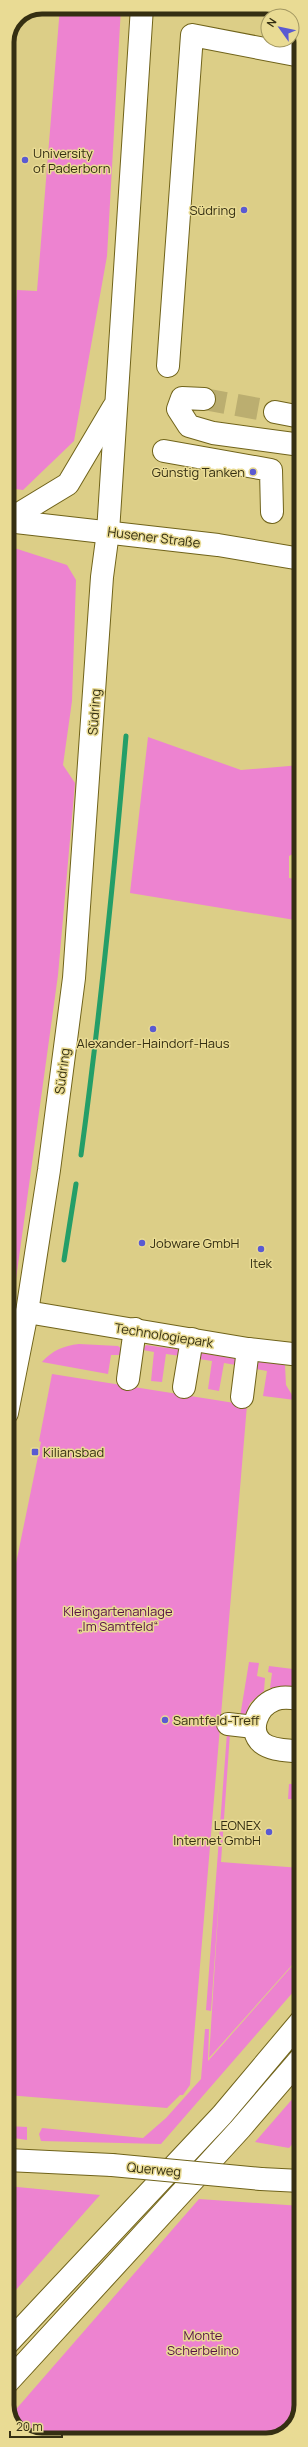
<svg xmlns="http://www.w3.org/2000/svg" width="308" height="2447" font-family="Manrope,sans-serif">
<rect width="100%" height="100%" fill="#dcce87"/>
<g fill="#ed83d0">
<path d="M60 7H121L107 256 74 441 23 490 7 488V412L17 290 37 291Z"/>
<path d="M8 546 67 565 76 580 72 701 63 765 75 783 58 975 13 1301 7 1332Z"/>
<path d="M148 737 241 770 301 765V850L289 856V878L301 880V921L130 893Z"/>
<path d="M79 1344 118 1346 123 1350V1355H111L108 1374 42 1362C53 1350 63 1346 79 1344Z"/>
<path d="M146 1345 182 1350 181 1356 166 1354 162 1382 151 1381 154 1352 143 1350Z"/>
<path d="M201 1353 237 1359 236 1365 224 1363 219 1391 208 1389 212 1361 199 1359Z"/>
<path d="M259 1361 285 1365 286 1385 295 1400 263 1396 267 1371 256 1369Z"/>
<path d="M52 1374 247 1405 190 2085 183 2095H180L167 2108 7 2095V1607L41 1442 39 1441Z"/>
<path d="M249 1662 259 1663 257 1676 265 1678 264 1691 250 1703 243 1723H239Z"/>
<path d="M269 1666 301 1670V1688L284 1686 270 1688 272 1673 268 1672Z"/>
<path d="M227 1733H230L221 1862 301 1868V1955L209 2058 220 1883 211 2011 206 2010Z"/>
<path d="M295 1771 297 1772 296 1794H293V1799H288L289 1784H294Z"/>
<path d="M301 1956V1983L161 2144 41 2141 39 2134 42 2128 143 2138 166 2118 201 2079 205 2029H209L208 2061Z"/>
<path d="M301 2089V2134L289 2148 255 2142Z"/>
<path d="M7 2126 27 2127V2140L7 2137Z"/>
<path d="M7 2186 100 2195 7 2300Z"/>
<path d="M199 2199 301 2206V2405L292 2428 269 2440H38L17 2430 11 2415Z"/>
</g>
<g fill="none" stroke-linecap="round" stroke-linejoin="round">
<g stroke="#249e68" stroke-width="5">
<path d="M81 1155C100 1015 114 876 126 736"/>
<path d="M64 1260 76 1184"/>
</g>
<path stroke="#bbae70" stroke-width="22" stroke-dasharray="22 11" stroke-linecap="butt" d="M204 399 275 412"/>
<defs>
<g id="minor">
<path d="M168 366 192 35 301 56"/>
<path d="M204 399 182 398 178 409 189 426 213 433 301 445"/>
<path d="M275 412 301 417"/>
<path d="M164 451 271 470 272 512"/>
<path d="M7 521 218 545 301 559"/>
<path d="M27 1312 248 1349 301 1355"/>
<path d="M128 1379 135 1329"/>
<path d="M184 1387 192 1339"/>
<path d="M242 1397 248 1349"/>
<path d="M301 1699C292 1698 282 1696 274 1700 258 1706 247 1730 262 1743 272 1751 289 1750 301 1752"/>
<path d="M228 1724 254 1727"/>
<path d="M7 2160 112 2165"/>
<path d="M261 2179 301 2181"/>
</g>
<g id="major">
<path d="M7 521 68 484 113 408"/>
<path d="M7 1413 27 1312 49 1170 74 978 102 577 108 532 142 7"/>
</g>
<g id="highway">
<path d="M7 2344 222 2115 301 2021"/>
<path d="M7 2383 240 2129 301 2058"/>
</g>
</defs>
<use href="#minor" stroke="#70631a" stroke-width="24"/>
<use href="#major" stroke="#70631a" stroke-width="24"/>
<use href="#highway" stroke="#70631a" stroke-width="24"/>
<use href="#minor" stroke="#fff" stroke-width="22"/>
<use href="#major" stroke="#fff" stroke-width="22"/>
<use href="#highway" stroke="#fff" stroke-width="22"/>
<defs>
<path id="minor-bridge" d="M112 2165 261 2179"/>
</defs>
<use href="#minor-bridge" stroke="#70631a" stroke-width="24" stroke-linecap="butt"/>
<use href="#minor-bridge" stroke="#fff" stroke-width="22"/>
</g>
<g fill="#5a5ad2" stroke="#e9db94" stroke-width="1.5">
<circle cx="25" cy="160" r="4"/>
<circle cx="244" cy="210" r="4"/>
<circle cx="253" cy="472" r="4"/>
<circle cx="153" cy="1029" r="4"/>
<circle cx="142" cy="1243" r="4"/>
<circle cx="261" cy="1249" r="4"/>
<rect x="31" y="1448" width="8" height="8" rx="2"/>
<circle cx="165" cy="1720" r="4"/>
<circle cx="269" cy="1832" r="4"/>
</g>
<g text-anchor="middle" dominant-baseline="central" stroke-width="3" stroke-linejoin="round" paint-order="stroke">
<g font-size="13" fill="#352f12" stroke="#e9db94" text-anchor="start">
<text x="33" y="153">University<tspan x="33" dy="15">of Paderborn</tspan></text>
<text x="236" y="210" text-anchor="end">Südring</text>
<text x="245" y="472" text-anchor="end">Günstig Tanken</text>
<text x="153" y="1043" text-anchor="middle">Alexander-Haindorf-Haus</text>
<text x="150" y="1243">Jobware GmbH</text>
<text x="261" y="1263" text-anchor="middle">Itek</text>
<text x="43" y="1452">Kiliansbad</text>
<text x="173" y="1720">Samtfeld-Treff</text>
<text x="261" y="1825" text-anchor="end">LEONEX<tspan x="261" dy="15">Internet GmbH</tspan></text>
</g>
<g font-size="13" fill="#352f12" stroke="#e9db94">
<text transform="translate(154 537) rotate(7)">Husener Straße</text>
<text transform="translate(94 712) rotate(-86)">Südring</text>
<text transform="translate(62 1071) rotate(-83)">Südring</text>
<text transform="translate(164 1335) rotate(9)">Technologiepark</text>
<text transform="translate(154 2169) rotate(5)">Querweg</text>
</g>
<g font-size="13" fill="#561147" stroke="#e9db94">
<text x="118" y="1611">Kleingartenanlage<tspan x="118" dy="15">„Im Samtfeld“</tspan></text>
<text x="203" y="2335">Monte<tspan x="203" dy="15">Scherbelino</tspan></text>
</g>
</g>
<path d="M0 0H308V2447H0ZM42 14H266A28 28 0 0 1 294 42V2405A28 28 0 0 1 266 2433H42A28 28 0 0 1 14 2405V42A28 28 0 0 1 42 14Z" fill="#e9db94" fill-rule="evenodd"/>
<path fill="none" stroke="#352f12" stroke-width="5" d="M42 14H266A28 28 0 0 1 294 42V2405A28 28 0 0 1 266 2433H42A28 28 0 0 1 14 2405V42A28 28 0 0 1 42 14Z"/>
<g transform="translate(280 28) rotate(303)"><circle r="19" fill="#e9db94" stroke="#a19660"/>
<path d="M0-3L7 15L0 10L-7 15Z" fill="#5a5ad2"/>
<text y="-6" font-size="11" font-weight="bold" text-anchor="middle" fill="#352f12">N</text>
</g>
<path d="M10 2431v6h52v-6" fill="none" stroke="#352f12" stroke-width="2"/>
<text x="16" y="2431" font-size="12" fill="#352f12" stroke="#e9db94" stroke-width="3" paint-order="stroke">20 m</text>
</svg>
